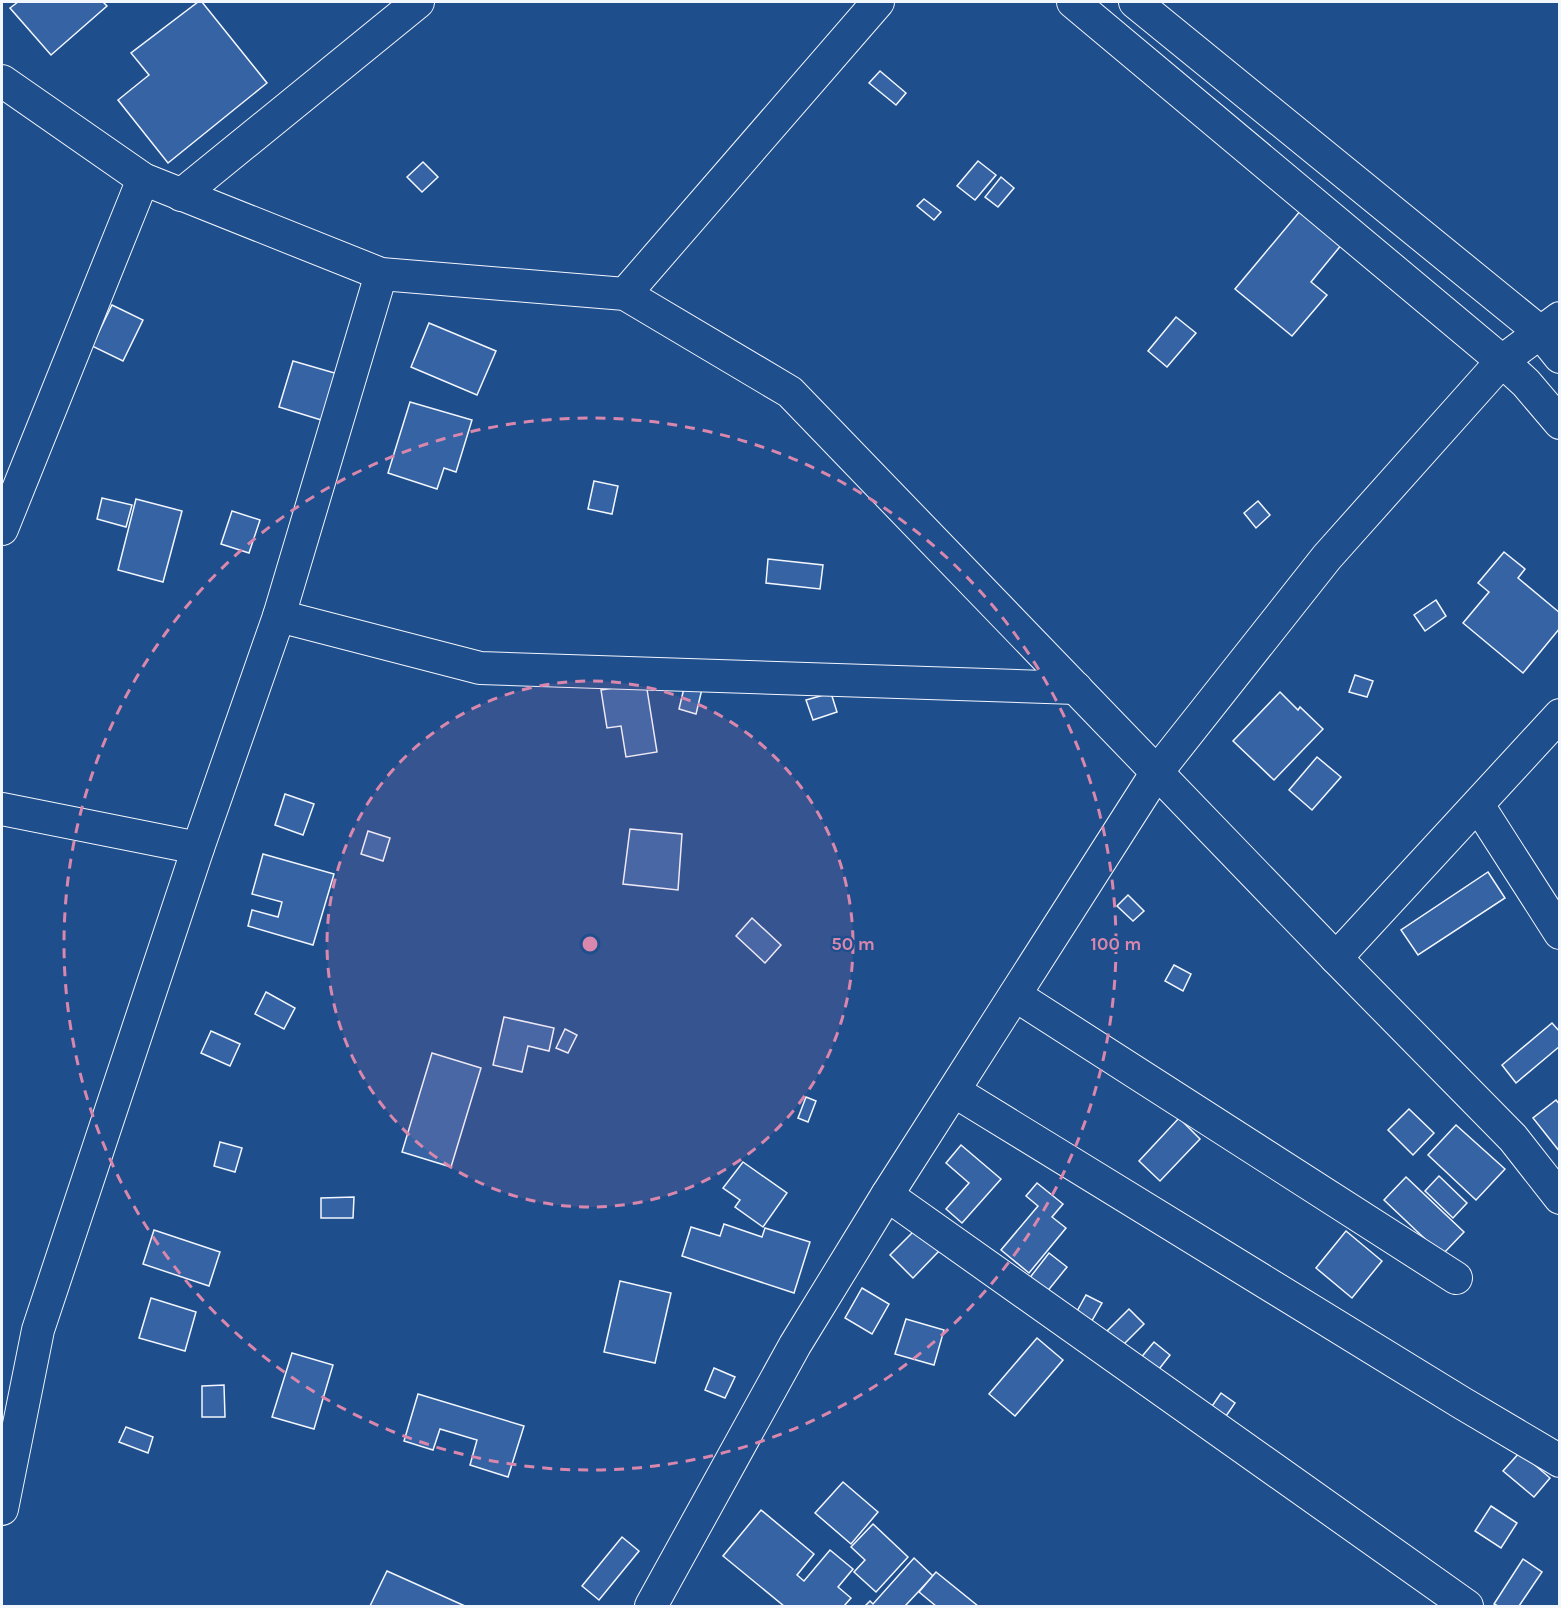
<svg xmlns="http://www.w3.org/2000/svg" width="1561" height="1608" font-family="Karla,sans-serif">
<rect width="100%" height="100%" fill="#1f4e8c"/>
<g fill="#3563a3" stroke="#f2f6ff" stroke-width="1.5">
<path d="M18 2H103L107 6 51 55 10 8Z"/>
<path d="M198 2H202L267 83 168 163 118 100 149 75 131 53Z"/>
<path d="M880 71 906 93 896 105 869 83Z"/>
<path d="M978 161 996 175 975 200 957 186Z"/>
<path d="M423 162 438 177 422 192 407 177Z"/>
<path d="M1001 177 1014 188 998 207 985 197Z"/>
<path d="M924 199 941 212 934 220 917 206Z"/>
<path d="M1306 204 1347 238 1311 282 1327 295 1292 336 1235 289Z"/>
<path d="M112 305 143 320 123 361 92 346Z"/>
<path d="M1176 317 1196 333 1167 367 1148 351Z"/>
<path d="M429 323 496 351 477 395 411 367Z"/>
<path d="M293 361 345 376 331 423 279 407Z"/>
<path d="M410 402 472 420 456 472 444 468 437 489 388 473Z"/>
<path d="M594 481 618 486 612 514 588 509Z"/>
<path d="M102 498 132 505 126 527 97 519Z"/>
<path d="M136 499 182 511 163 582 118 570Z"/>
<path d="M1258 501 1270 515 1256 528 1244 513Z"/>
<path d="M232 511 260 520 249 553 221 544Z"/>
<path d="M1504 552 1525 569 1518 578 1560 613V628L1523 673 1463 623 1489 592 1478 583Z"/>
<path d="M768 559 823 565 820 589 766 583Z"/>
<path d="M1436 600 1446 616 1425 631 1414 615Z"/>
<path d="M1355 675 1373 681 1367 697 1349 692Z"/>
<path d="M646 683 657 752 626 757 621 726 607 728 601 690Z"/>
<path d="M685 684 702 689 696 714 679 709Z"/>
<path d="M1280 692 1298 710 1300 707 1323 729 1274 780 1233 741Z"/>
<path d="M831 693 837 712 813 720 806 700Z"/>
<path d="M1317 757 1341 777 1312 810 1289 790Z"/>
<path d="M285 794 314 804 303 835 275 825Z"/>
<path d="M630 829 682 834 678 890 623 884Z"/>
<path d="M368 831 390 838 383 861 361 854Z"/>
<path d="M263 854 334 874 313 945 248 926 252 910 278 917 282 902 252 894Z"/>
<path d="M1488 872 1505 898 1418 955 1401 930Z"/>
<path d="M1128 895 1144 911 1133 921 1117 906Z"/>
<path d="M752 918 781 945 765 963 736 936Z"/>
<path d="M1174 965 1191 974 1183 991 1165 981Z"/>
<path d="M266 992 295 1008 284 1029 255 1014Z"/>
<path d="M504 1017 554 1028 549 1051 528 1046 522 1072 493 1065Z"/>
<path d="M1552 1023 1560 1032V1046L1516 1083 1502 1065Z"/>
<path d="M565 1029 577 1035 568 1053 556 1048Z"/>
<path d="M211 1031 240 1044 230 1066 201 1053Z"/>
<path d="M432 1053 481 1068 451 1167 402 1152Z"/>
<path d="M806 1097 816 1101 808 1122 798 1118Z"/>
<path d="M1556 1100 1560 1105V1152L1533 1118Z"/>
<path d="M1409 1109 1434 1133 1413 1155 1388 1130Z"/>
<path d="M1179 1118 1200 1139 1160 1181 1139 1161Z"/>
<path d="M1456 1125 1505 1169 1476 1200 1428 1155Z"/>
<path d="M220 1142 242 1148 235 1172 214 1166Z"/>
<path d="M961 1145 1001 1179 962 1223 946 1209 969 1183 946 1163Z"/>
<path d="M743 1162 787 1193 763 1227 735 1207 740 1200 723 1188Z"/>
<path d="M1439 1176 1467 1203 1453 1218 1425 1191Z"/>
<path d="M1406 1177 1464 1232 1442 1255 1384 1200Z"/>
<path d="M1037 1183 1063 1204 1052 1217 1066 1228 1029 1273 1001 1250 1038 1206 1026 1196Z"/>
<path d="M354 1197 353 1218H321V1198Z"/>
<path d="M724 1224 762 1237 765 1228 810 1242 794 1293 682 1256 691 1227 720 1236Z"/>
<path d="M917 1228 940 1250 913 1278 890 1255Z"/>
<path d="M154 1230 220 1252 209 1286 143 1264Z"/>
<path d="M1346 1231 1382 1261 1352 1298 1316 1268Z"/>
<path d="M1049 1253 1067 1267 1042 1298 1025 1284Z"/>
<path d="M620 1281 671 1293 655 1363 604 1352Z"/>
<path d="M862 1288 889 1304 872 1334 845 1318Z"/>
<path d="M1086 1295 1102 1303 1086 1331 1071 1322Z"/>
<path d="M151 1298 196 1312 185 1351 139 1338Z"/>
<path d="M1129 1309 1144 1324 1120 1348 1105 1333Z"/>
<path d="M906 1319 944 1330 934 1365 895 1354Z"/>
<path d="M1037 1338 1063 1360 1015 1416 989 1394Z"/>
<path d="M1154 1342 1170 1355 1156 1373 1139 1360Z"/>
<path d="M292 1353 333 1365 314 1429 272 1417Z"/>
<path d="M714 1368 735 1377 725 1398 705 1390Z"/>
<path d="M224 1385 225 1417H202V1386Z"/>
<path d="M1221 1393 1235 1403 1222 1422 1208 1412Z"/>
<path d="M418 1394 524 1426 508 1477 470 1465 477 1440 440 1429 433 1450 404 1441Z"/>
<path d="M126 1427 153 1437 148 1453 119 1442Z"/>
<path d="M1520 1452 1550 1478 1534 1497 1503 1471Z"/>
<path d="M843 1482 878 1512 851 1544 815 1513Z"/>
<path d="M1491 1506 1517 1523 1501 1548 1475 1531Z"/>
<path d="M761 1510 814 1554 797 1575 804 1581 830 1550 853 1569 838 1587 851 1598 844 1606H784L723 1556Z"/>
<path d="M873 1524 908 1557 876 1592 854 1572 865 1560 851 1547Z"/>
<path d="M622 1537 639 1551 599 1600 582 1586Z"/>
<path d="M914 1558 933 1576 905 1606H865L870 1601 873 1604Z"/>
<path d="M1523 1559 1542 1572 1519 1606H1498L1494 1604Z"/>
<path d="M387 1571 465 1606H370Z"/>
<path d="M936 1572 978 1606H936L919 1592Z"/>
</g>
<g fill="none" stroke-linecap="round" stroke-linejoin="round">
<defs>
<g id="minor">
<path d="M1073 2 1502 361 1526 383 1560 423"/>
<path d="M1135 2 1539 331 1560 357"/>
<path d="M2 81 143 179 381 274 625 294 790 392 1336 958 1513 1138 1560 1198"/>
<path d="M181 195 418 2"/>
<path d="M625 294 878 2"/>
<path d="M2 529 143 179"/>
<path d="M279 616 480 668 1076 688"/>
<path d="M1478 805 1560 933"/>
<path d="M2 809 198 848"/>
<path d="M1336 958 1560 715"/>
<path d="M1015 995 1456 1278"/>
<path d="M954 1091 1462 1403 1560 1461"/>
<path d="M887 1195 1467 1606"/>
<path d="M2 1509 38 1330 198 848 279 616 381 274"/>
<path d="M651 1606 795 1345 887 1195 1157 772 1327 557 1502 361 1560 318"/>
</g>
</defs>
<use href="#minor" stroke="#f2f6ff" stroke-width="34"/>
<use href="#minor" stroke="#1f4e8c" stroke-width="32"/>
</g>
<circle cx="590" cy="944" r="263" fill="#da87ad" fill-opacity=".12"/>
<g fill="none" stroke="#da87ad" stroke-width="3" stroke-dasharray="10 8">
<circle cx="590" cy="944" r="263"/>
<circle cx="590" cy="944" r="526"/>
</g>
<circle cx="590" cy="944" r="9" fill="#da87ad" stroke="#1f4e8c" stroke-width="3"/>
<g font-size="18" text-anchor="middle" font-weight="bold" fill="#da87ad" stroke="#1f4e8c" stroke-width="4.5" stroke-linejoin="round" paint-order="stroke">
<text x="853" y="950">50 m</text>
<text x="1116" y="950">100 m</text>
</g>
<rect width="1561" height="1608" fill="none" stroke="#f2f6ff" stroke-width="6"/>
</svg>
